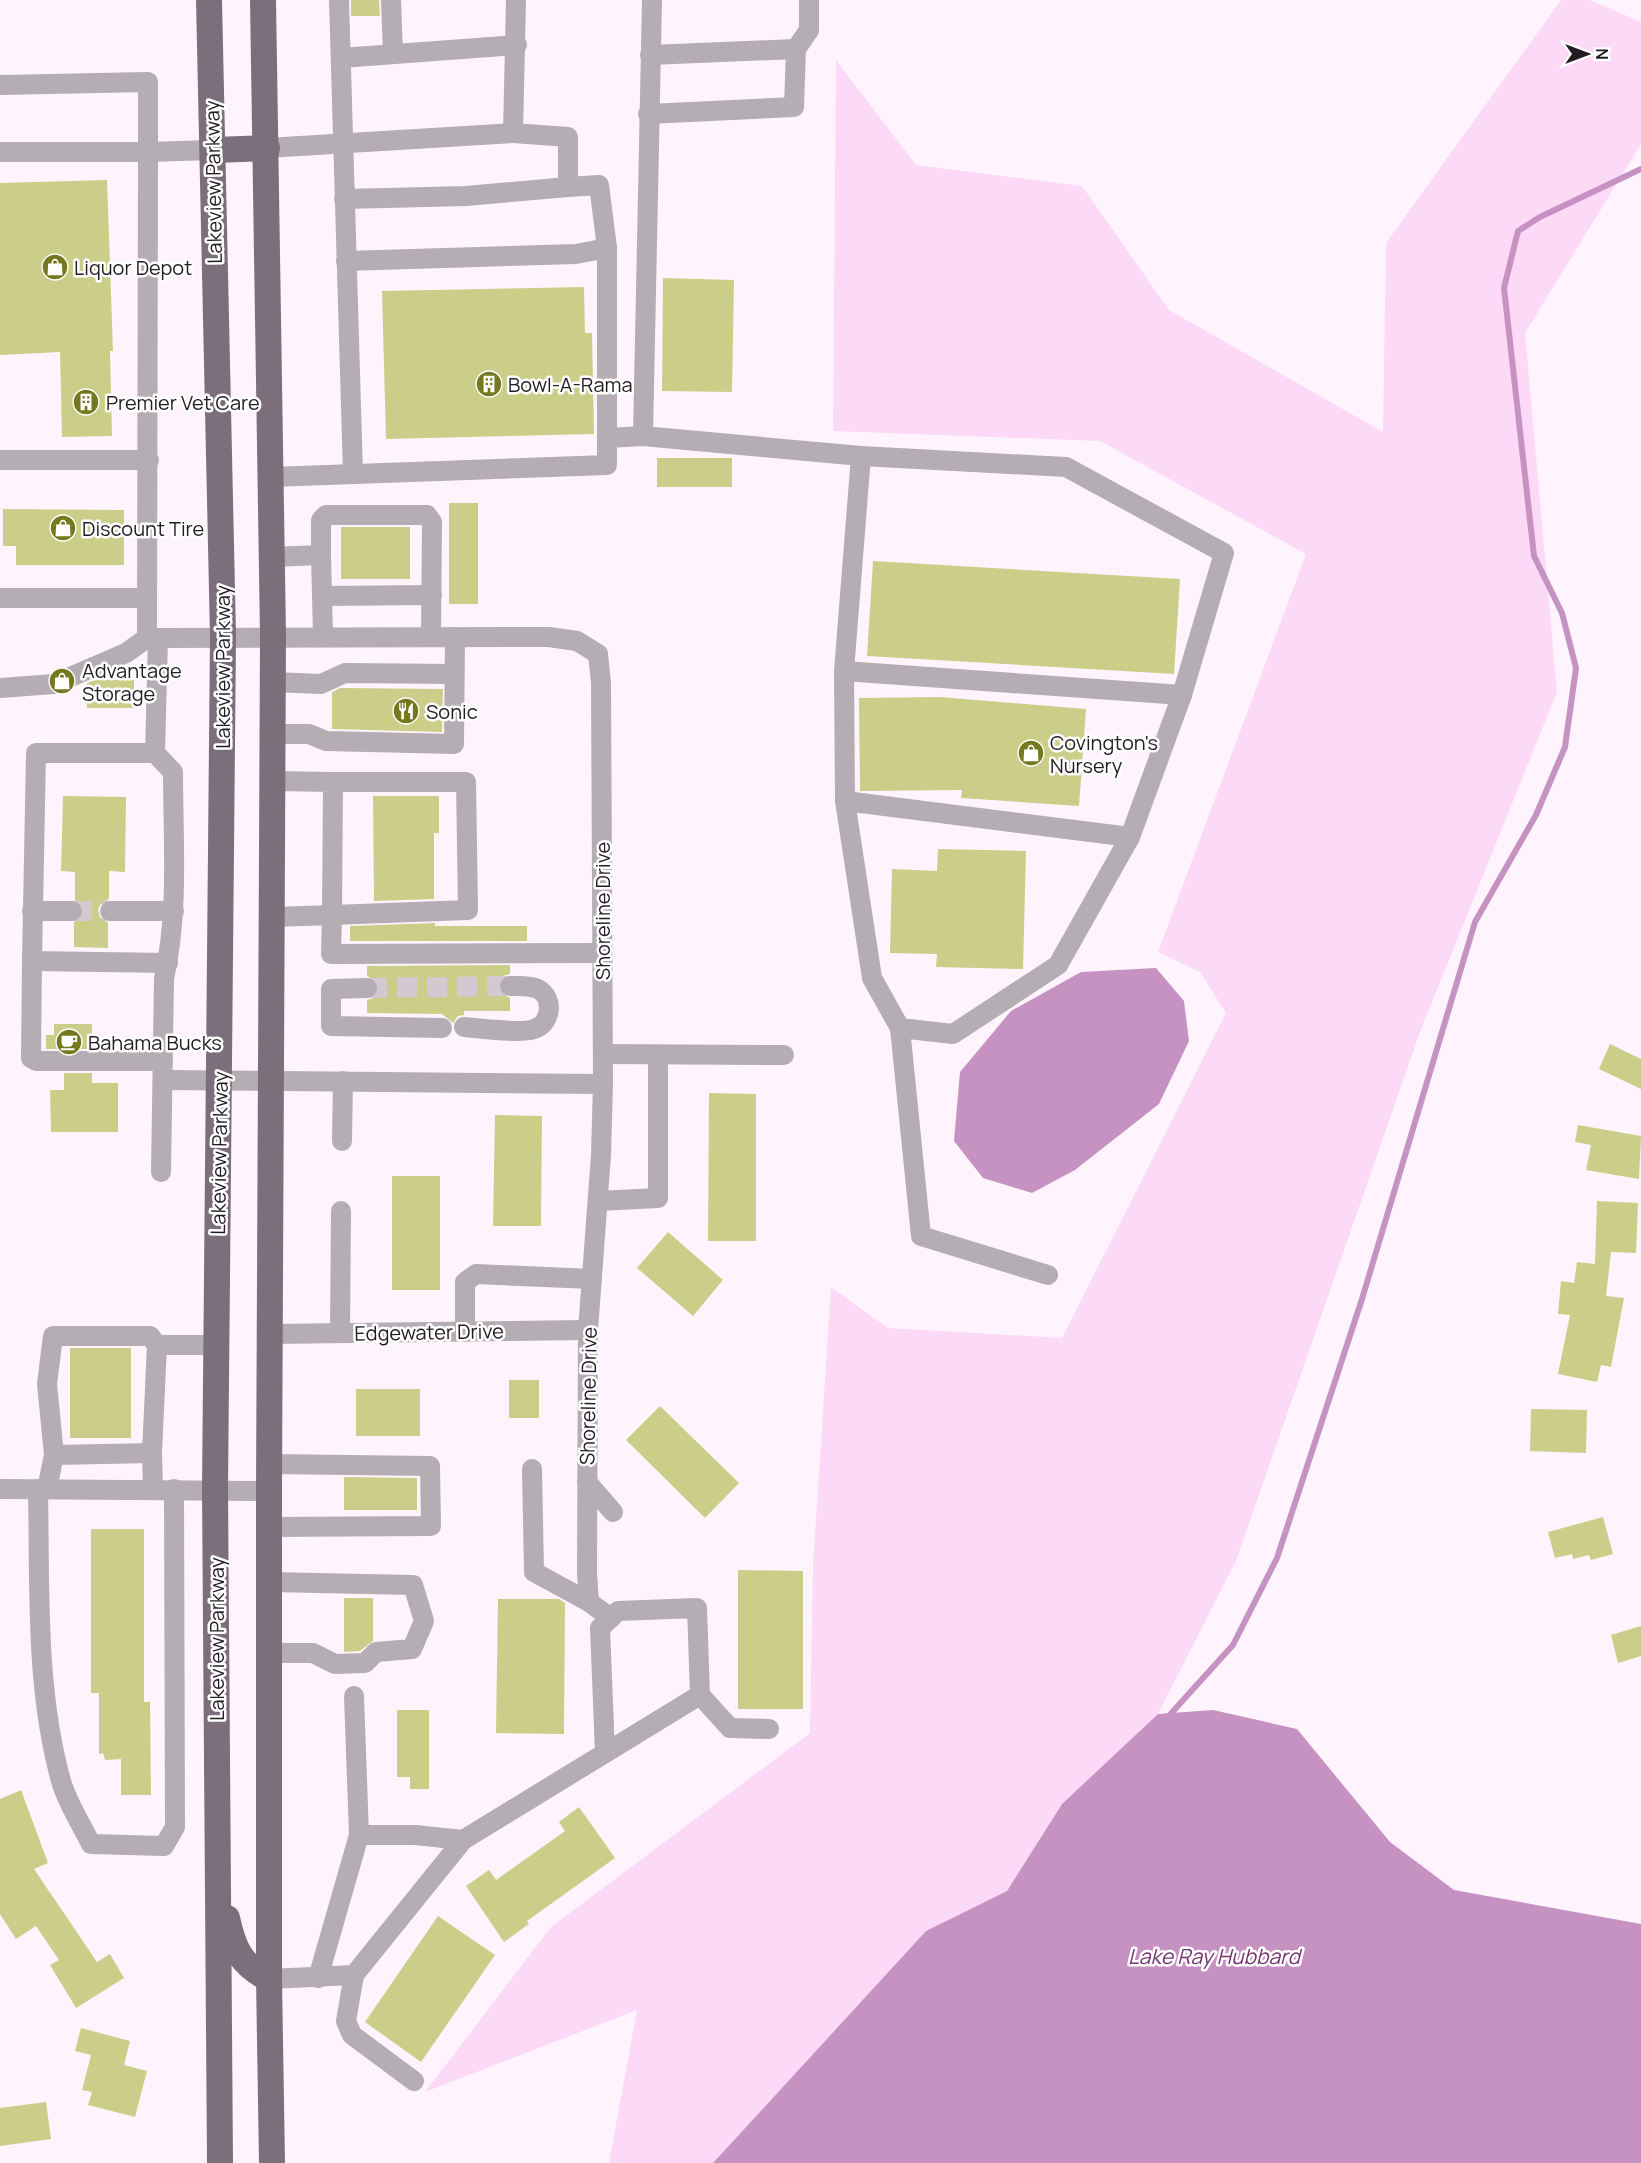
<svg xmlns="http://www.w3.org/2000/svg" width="1641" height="2163" font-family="Manrope,sans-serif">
<rect width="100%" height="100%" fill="#fff4fd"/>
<path fill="#fbd9f7" d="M1561 0H1590L1641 22V144L1525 333 1557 692 1420 1032 1236 1561 1158 1714 1062 1804 1007 1891 926 1931 713 2163H609L637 2010 425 2092 551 1927 810 1733 813 1566 831 1287 888 1328 1062 1338 1226 1013 1200 972 1158 952 1306 554 1100 441 833 431 836 60 916 165 1082 186 1169 310 1383 432 1386 243Z"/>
<g fill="#c692c2">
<path d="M1156 968 1184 1001 1189 1041 1159 1104 1075 1170 1032 1193 983 1178 954 1141 960 1072 1011 1011 1081 972Z"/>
<path d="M1213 1710 1297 1729 1390 1842 1454 1890 1641 1924V2163H713L926 1931 1007 1891 1062 1804 1158 1714Z"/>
</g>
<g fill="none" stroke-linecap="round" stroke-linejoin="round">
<path stroke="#c692c2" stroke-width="6" d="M1166 1719 1233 1645 1277 1558 1362 1299 1475 922 1536 815 1565 747 1576 668 1562 613 1534 556 1504 288 1518 231 1540 217 1641 169"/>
</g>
<g fill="#cace88">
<path d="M351 0H379L380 16H351Z"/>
<path d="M107 180 113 351H110L112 436 62 437 60 352 0 355V183Z"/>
<path d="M663 278 734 280 732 392 662 391Z"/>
<path d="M584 287 585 333H592L594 434 386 439 382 291Z"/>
<rect x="657" y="458" width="75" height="29"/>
<rect x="449" y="503" width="29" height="101"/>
<path d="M3 509 124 510V565H16V546H3Z"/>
<rect x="341" y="527" width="69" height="52"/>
<path d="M873 561 1180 579 1174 674 867 656Z"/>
<path d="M95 680H134V708H87V683Z"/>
<path d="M340 688 443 689 442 732 332 729V692Z"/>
<path d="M940 697 1086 709 1079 806 961 798 962 790 860 791 859 698Z"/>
<path d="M63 796 126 797 125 872 109 871V899L100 905 98 910 100 917 108 923V948L74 947V922L82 917 84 910 82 905 75 900V872L61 871Z"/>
<path d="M373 796H439V833H434V899L374 901Z"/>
<path d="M938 849 1026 851 1023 969 936 967 937 954 890 953 892 869 937 871Z"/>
<path d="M435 923V926H527V941H350V926Z"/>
<path d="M510 965V974L503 976 498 986 500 993 510 998V1011H464V1015L458 1016 453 1023 442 1014 367 1013V1000L374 998 379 988 377 981 367 976V966Z"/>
<path d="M54 1024H92V1049H46V1035H54Z"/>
<path d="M1610 1044 1641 1059V1089L1599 1069Z"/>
<path d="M64 1073H92V1083H118V1132H51L50 1090H64Z"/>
<path d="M709 1093 756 1094V1241H708Z"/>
<path d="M495 1115 542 1116 541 1226H493Z"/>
<path d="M1578 1125 1641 1136 1639 1179 1586 1170 1591 1145 1575 1142Z"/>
<rect x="392" y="1176" width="48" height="114"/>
<path d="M1597 1201 1638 1203 1636 1253 1611 1252 1606 1296 1624 1298 1611 1367 1601 1365 1597 1382 1558 1374 1570 1315 1558 1314 1561 1281 1574 1283 1577 1262 1595 1264Z"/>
<path d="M668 1232 723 1280 693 1316 637 1268Z"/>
<rect x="70" y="1348" width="61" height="90"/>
<rect x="509" y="1380" width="30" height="38"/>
<rect x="356" y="1389" width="64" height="47"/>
<path d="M660 1406 739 1483 705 1518 626 1440Z"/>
<path d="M1531 1409 1587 1410 1586 1453 1530 1451Z"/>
<path d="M344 1477 417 1478V1510H344Z"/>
<path d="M1603 1517 1613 1554 1591 1560 1589 1555 1573 1559 1572 1554 1555 1558 1548 1532Z"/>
<path d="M91 1529H144V1702H150L151 1795H121V1759L105 1760 103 1753 99 1754V1693H91Z"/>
<path d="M738 1570 803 1571V1709H738Z"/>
<path d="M344 1598H373V1641L360 1651 344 1652Z"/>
<path d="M498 1599H559L565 1603 564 1734 496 1733Z"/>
<path d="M1641 1626V1656L1618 1663 1611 1635Z"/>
<path d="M397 1710H429V1789H410V1777H397Z"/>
<path d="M21 1790 48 1863 34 1869 97 1962 110 1954 124 1978 76 2008 50 1965 59 1960 36 1926 16 1939 0 1914V1799Z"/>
<path d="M579 1807 615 1858 527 1921 529 1924 504 1942 466 1886 489 1870 496 1880 565 1831 559 1822Z"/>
<path d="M438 1916 495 1955 421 2062 365 2022Z"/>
<path d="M81 2028 130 2041 124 2065 147 2071 135 2117 88 2105 92 2092 82 2090 91 2055 75 2051Z"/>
<path d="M46 2102 51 2139 0 2146V2108Z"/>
</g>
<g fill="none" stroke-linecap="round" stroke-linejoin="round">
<g stroke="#d3c9d1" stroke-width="20" stroke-dasharray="20 10" stroke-linecap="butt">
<path d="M72 911H110"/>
<path d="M367 988 510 986"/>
</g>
<g stroke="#b4adb3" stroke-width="20">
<path d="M339 0 353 474"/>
<path d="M391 0 393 54"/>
<path d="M650 55 796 49"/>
<path d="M341 58 517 45"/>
<path d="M0 85 148 82V152H0"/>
<path d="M648 114 794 107 796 49 809 30V0"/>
<path d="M267 148 513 133"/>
<path d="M213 150 148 152 147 638 549 637 577 641 598 654 601 683 603 1084 601 1155 588 1330 587 1573 589 1602 611 1618"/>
<path d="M344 199 466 196 568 187"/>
<path d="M346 261 576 254 607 248"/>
<path d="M643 436 652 0"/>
<path d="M607 438 643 436 861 456 844 671 845 801 872 978 900 1028 953 1034 1058 965 1130 837 1182 695 844 671"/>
<path d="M861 456 1066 467 1224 553 1182 695"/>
<path d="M0 460H149"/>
<path d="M271 477 607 465V248L599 185 568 187V137L513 133 516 0"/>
<path d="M321 555 323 636"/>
<path d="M272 557 321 555V520L326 515H427L432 522 431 637"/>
<path d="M322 596 432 595"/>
<path d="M0 598H147"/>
<path d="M158 638 155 753 173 772C173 841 179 911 164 979L161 1172"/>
<path d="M273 682 321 684 345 673 454 674"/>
<path d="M0 688 54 684 126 653 147 638"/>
<path d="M273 734H309L326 741 454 744 455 637"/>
<path d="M155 753H36L32 961 168 963"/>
<path d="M273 781 333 782 332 915 468 910 466 782H333"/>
<path d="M845 801 1130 837"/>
<path d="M32 911H72"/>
<path d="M110 911H174"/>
<path d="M273 917 332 915 331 954 602 953"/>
<path d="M32 961 31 1058 36 1061H163"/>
<path d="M367 988 331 989V1026L442 1028"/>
<path d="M464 1027C479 1028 521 1034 534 1029 551 1024 555 998 538 989 530 985 518 986 510 986"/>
<path d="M900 1028 921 1236 1048 1275"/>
<path d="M603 1054 784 1055"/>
<path d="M163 1080 603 1084"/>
<path d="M342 1141 343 1081"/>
<path d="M598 1201 658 1198V1055"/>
<path d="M465 1332V1282L476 1274 592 1279"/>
<path d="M340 1333 341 1211"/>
<path d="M270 1334 588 1330"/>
<path d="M152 1453 157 1345H217"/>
<path d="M54 1455 47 1384 53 1336H150L157 1345"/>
<path d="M532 1469 534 1572 589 1602"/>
<path d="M587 1482 613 1512"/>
<path d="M0 1489 269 1491"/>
<path d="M38 1489C40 1586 35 1687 61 1781 67 1802 81 1824 91 1844L164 1846 175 1827 174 1489"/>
<path d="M47 1489 54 1455 152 1453 153 1489"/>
<path d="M269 1527 431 1526 430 1466 269 1464"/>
<path d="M269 1582 413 1585 424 1621 412 1649 376 1652 365 1663 335 1664 313 1653H269"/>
<path d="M700 1695 730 1728 769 1729"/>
<path d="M359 1835H415L463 1840"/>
<path d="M354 1975 346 2021 352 2035 414 2081"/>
<path d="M318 1978 359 1835 354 1696"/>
<path d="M269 1979 354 1975 463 1840 700 1695 697 1608 618 1611 600 1628 605 1753"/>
</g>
<g stroke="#7c6f7b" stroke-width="26">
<path d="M209 0 223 636 215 1489 220 2163"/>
<path d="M263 0 273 636 269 1491V1979L272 2163"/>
<path d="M213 150 267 148"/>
<path d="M227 1918C234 1949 240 1964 269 1979"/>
</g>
</g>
<defs>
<symbol id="shop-disc" viewBox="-11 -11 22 22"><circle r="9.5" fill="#767820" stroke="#fff"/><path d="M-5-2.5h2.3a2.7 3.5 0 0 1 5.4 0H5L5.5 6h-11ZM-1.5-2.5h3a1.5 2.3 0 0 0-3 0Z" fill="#fff"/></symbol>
<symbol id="building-disc" viewBox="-11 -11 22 22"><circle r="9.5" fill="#767820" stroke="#fff"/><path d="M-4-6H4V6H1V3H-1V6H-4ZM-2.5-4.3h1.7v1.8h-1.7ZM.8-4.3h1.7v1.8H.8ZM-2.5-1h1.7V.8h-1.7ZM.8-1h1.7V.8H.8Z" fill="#fff"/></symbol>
<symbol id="restaurant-disc" viewBox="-11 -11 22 22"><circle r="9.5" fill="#767820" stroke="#fff"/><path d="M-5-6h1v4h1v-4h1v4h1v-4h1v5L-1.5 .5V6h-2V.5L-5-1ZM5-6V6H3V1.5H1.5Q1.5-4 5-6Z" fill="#fff"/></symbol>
<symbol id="cafe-disc" viewBox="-11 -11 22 22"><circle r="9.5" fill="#767820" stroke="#fff"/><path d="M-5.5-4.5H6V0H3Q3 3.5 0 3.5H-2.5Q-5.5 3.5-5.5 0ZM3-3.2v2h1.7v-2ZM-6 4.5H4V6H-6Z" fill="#fff"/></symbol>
</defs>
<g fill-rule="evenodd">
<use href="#shop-disc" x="40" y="252" width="30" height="30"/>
<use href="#building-disc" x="474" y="369" width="30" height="30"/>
<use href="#building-disc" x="71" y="387" width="30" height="30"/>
<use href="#shop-disc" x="48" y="513" width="30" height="30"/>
<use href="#shop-disc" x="47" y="666" width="30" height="30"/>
<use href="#restaurant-disc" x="391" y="696" width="30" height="30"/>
<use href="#shop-disc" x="1016" y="738" width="30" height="30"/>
<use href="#cafe-disc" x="54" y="1027" width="30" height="30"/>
</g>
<g text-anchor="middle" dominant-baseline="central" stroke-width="5" stroke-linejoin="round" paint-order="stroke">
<g font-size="20" fill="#221c22" stroke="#fff">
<text transform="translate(213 182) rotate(-91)">Lakeview Parkway</text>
<text transform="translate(222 667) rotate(-90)">Lakeview Parkway</text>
<text transform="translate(602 911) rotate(-90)">Shoreline Drive</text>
<text transform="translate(219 1153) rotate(-89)">Lakeview Parkway</text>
<text transform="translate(429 1332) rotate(-1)">Edgewater Drive</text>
<text transform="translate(588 1396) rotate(-89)">Shoreline Drive</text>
<text transform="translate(216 1639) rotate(-90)">Lakeview Parkway</text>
</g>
<g font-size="20" fill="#221c22" stroke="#fff" text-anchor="start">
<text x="74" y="267">Liquor Depot</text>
<text x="508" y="384">Bowl-A-Rama</text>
<text x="106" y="402">Premier Vet Care</text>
<text x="82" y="528">Discount Tire</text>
<text x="82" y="670">Advantage<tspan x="82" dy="23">Storage</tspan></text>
<text x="426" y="711">Sonic</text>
<text x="1050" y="742">Covington's<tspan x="1050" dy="23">Nursery</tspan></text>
<text x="88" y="1042">Bahama Bucks</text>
</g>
<g font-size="21" font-style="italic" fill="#743470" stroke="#fff">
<text x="1214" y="1956">Lake Ray Hubbard</text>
</g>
</g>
<g transform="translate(1587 54) rotate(90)" stroke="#ffffff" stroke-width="4.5" paint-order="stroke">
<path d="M0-4.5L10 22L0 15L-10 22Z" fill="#221c22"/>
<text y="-9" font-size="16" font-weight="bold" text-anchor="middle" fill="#221c22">N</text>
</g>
</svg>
